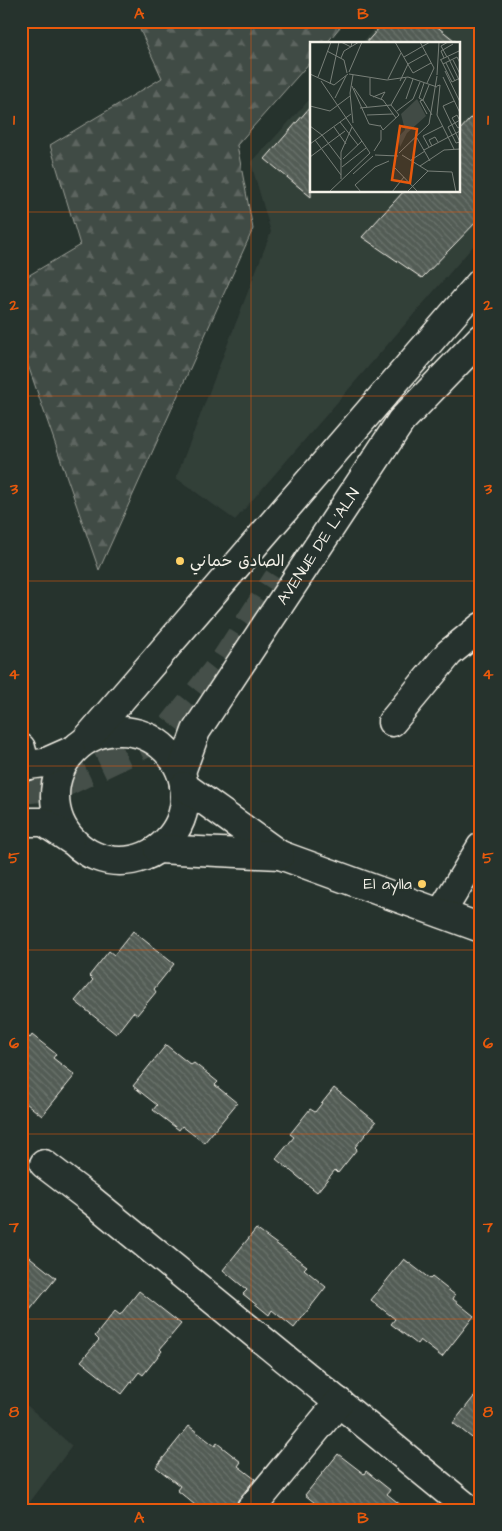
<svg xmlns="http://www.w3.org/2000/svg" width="502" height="1531" font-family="'Architects Daughter','Playpen Sans Arabic',sans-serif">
<defs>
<pattern id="forest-firs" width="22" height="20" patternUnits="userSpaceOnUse" patternTransform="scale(1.25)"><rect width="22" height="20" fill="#414b45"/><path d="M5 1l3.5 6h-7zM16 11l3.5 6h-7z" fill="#5d6560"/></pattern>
<pattern id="building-back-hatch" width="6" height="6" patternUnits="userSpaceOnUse" patternTransform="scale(1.25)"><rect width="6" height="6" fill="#525c55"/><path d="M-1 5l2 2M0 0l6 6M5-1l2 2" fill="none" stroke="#6c746d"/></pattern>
</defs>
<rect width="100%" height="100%" fill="#26332d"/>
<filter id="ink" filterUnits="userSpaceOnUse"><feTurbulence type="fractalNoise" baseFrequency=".02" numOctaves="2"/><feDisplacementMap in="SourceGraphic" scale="10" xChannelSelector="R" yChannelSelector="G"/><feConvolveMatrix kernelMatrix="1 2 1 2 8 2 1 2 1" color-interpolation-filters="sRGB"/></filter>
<g filter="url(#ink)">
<g fill="#333f39">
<path d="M381 21H481V237L235 520 176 478 271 232 251 163 311 98V191H458V44H361Z"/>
<path d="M21 1400 72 1446 24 1510H21Z"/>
</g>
<path fill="url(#forest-firs)" stroke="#9a9e96" d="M136 21H345L326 44H311V61L237 145 253 229 99 570 21 345V280L80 245 50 145 162 78Z"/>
<g fill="url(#building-back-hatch)" stroke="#f4f1e8">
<path d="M385 21H430L459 44H365Z"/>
<path d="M311 106V197L265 159Z"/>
<path d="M481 107V217L422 278 362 237 404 191H458V132Z"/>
<path d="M133 931 174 964 154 989 156 992 137 1015 133 1012 116 1034 75 1001 93 980 89 976 109 951 114 955Z"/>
<path d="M21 1031 30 1038 32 1035 56 1054 53 1058 75 1075 42 1116 21 1099Z"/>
<path d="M166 1045 191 1065 194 1063 218 1082 215 1085 237 1103 204 1143 182 1126 179 1130 153 1110 157 1105 133 1086Z"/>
<path d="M334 1088 376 1122 355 1147 357 1149 338 1173 335 1170 317 1192 276 1159 294 1137 290 1134 310 1109 315 1112Z"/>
<path d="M256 1229 307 1266 304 1269 326 1287 294 1328 272 1310 269 1315 243 1294 247 1290 223 1270Z"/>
<path d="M21 1250 56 1278 21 1321Z"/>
<path d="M404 1259 430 1279 432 1277 455 1295 453 1299 474 1316 442 1357 420 1340 417 1344 391 1324 395 1319 371 1300Z"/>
<path d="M139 1291 181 1324 160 1349 162 1351 143 1375 139 1372 122 1394 81 1361 99 1340 95 1336 115 1311 120 1315Z"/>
<path d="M481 1388V1445L453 1423Z"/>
<path d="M189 1426 215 1446 217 1443 241 1462 238 1466 255 1479 238 1500 235 1510H201L177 1490 180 1486 156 1467Z"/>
<path d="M338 1454 364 1474 366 1471 390 1490 387 1494 407 1510H324L305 1495Z"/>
</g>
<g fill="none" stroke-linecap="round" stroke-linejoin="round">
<path stroke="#455049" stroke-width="28" stroke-dasharray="28 14" stroke-linecap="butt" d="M21 790 58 786 166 734 225 660 278 578"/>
<defs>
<g id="minor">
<path d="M392 722 449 653 481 627"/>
<path d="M21 748 26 766"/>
<path d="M441 913 481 847"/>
<path d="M44 1164 90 1199 470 1510"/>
<path d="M250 1510 339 1402"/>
</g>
<g id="major">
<circle cx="120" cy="796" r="65"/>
<path d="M86 740 481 282"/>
<path d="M21 766 44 763 71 751"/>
<path id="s1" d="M181 772 196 731 401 421 481 338"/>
<path d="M184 786 280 855 481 928"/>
<path d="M21 822H44L71 840"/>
<path d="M158 849 280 855"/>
</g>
</defs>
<use href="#minor" stroke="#f4f1e8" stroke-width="31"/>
<use href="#major" stroke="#f4f1e8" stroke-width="31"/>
<use href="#minor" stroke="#26332d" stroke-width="28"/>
<use href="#major" stroke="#26332d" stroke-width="28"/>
</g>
</g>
<path fill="none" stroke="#e8590c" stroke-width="1" stroke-opacity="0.55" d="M251 21V1510M21 212H481M21 396H481M21 581H481M21 766H481M21 950H481M21 1134H481M21 1319H481"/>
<g fill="#ffd166" stroke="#26332d" stroke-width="2">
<circle cx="180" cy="561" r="5"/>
<circle cx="422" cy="884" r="5"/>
</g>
<g text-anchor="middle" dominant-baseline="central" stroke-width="4.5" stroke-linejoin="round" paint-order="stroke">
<g font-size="16" fill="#f4f1e8" stroke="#26332d">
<text stroke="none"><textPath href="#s1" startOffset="265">AVENUE DE L'ALN</textPath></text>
</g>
<g font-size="16" fill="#f4f1e8" stroke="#26332d" text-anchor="start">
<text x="190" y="561">الصادق حماني</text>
<text x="412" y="884" text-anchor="end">El aylla</text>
</g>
</g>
<g transform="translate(310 42)">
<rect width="150" height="150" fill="#26332d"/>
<path d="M107 57 116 74 97 91 90 105 88 95 95 88 91 72Z" fill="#414b45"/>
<path fill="none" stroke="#787f78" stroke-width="1" d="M31 0 41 5 42 0M85 0 103 31M110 0 124 26 117 41M17 9 34 18 37 31M94 15 120 0M137 15 131 4 138 0M138 15 150 40M31 16 34 9 49 0M134 16 131 9 143 2M130 18 149 9M131 18 142 40 150 36M143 18 150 32M136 21 145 39M133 22 147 15 150 21M135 29 150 60M39 30 52 0M103 31 121 21M0 32 24 43 38 32M39 32 77 38 98 35 127 45M43 33 40 51 43 81M127 33 129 0M8 35 21 0M133 35 150 71M60 36V53L73 58 86 76M78 37 91 11M11 39 60 111M90 39 98 22 116 12M114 41 109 56 113 58 119 43M20 42 29 0M42 44 59 82 70 84M127 44 130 43 127 73 144 107M44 46 57 65M63 55 75 50 71 57M25 56 36 34M96 57 103 37M113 58 122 73M113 58 110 59 117 72M144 59 133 64 150 100M81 63 96 36M0 64 20 69 40 54M50 66 81 63 89 73 73 88 70 83M87 69 103 57 110 40M57 73 83 72M150 79 147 73 142 76 148 86 150 85M30 80 48 103M0 84 12 93 31 118M24 85 36 102M107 96 120 119M5 98 31 133M150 100 146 101 138 85 150 78M0 102 41 72M122 104 119 98 125 95 128 100M119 105 113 94 133 84M114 108 150 89M64 109 71 98V88M89 111 119 82 127 34M65 113 88 114M92 113 118 129 142 130 146 150M0 115 35 89M33 117 52 99M101 118 115 109M110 124 134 108 150 107M32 125 56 106M85 126 108 150M43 132 63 114M31 137V110L42 85M19 150 60 111M51 150 45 143 65 125 79 119M82 150 94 135M97 150 118 129"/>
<path fill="#e8590c" fill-opacity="0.15" stroke="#e8590c" stroke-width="2.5" d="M90 84 107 87 100 141 82 138Z"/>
<rect width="150" height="150" fill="none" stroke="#f4f1e8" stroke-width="2.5"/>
</g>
<rect width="502" height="1531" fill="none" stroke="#26332d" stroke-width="55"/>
<rect x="28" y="28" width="446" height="1476" fill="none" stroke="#e8590c" stroke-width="2"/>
<g font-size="16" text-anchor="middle" font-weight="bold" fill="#e8590c">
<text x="139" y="19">A</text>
<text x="363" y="19">B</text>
<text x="14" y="125">1</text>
<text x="488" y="125">1</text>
<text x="14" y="310">2</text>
<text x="488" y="310">2</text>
<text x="14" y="494">3</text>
<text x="488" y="494">3</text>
<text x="14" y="679">4</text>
<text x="488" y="679">4</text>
<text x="14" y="863">5</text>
<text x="488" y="863">5</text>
<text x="14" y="1048">6</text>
<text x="488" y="1048">6</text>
<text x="14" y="1232">7</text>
<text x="488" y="1232">7</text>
<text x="14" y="1417">8</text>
<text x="488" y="1417">8</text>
<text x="139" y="1523">A</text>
<text x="363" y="1523">B</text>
</g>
</svg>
